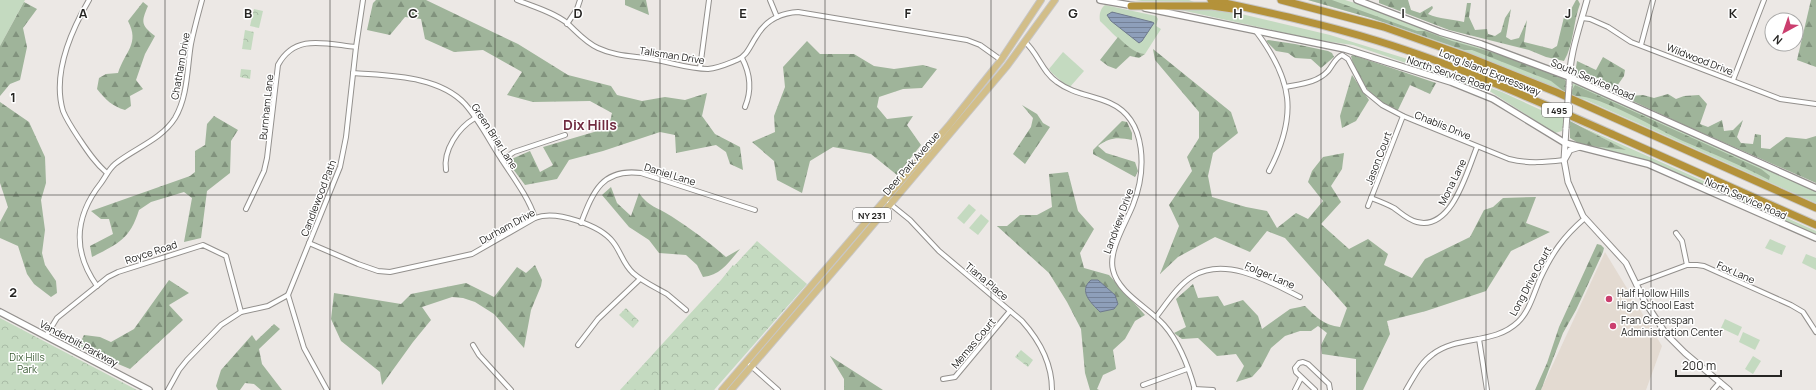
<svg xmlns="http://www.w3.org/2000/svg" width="1816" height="390" font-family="Manrope,sans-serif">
<defs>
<pattern id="forest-firs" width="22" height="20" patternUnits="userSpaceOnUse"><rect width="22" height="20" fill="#9fb49a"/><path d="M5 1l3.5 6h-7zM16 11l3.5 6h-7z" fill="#81927d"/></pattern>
<pattern id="park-crowns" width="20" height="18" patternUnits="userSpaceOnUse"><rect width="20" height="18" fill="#c4dac0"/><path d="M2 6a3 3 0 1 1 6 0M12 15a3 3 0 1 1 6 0" fill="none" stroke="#a8bba5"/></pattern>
<pattern id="water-rules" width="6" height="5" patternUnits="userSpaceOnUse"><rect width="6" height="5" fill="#8e9fba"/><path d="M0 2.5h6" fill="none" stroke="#748197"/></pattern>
</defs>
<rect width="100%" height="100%" fill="#ece8e5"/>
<path fill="#e3dad1" d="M1605 252 1662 346 1646 390H1541Z"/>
<g fill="#c4dac0">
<path d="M0 0H25L0 46Z"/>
<path d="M1135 0H1189L1194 2 1142 1Z"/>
<path d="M1308 0H1345L1358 4 1452 39 1517 59 1563 78 1566 81 1565 93 1467 52 1371 18Z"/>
<path d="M1105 5 1156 16 1158 19 1156 26 1161 29 1145 54C1128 52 1112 32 1100 21 1099 15 1100 9 1105 5Z"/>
<path d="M1167 7 1220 9 1330 35 1430 66 1502 92 1554 116 1564 118 1562 131 1555 133 1491 92 1353 45 1317 40Z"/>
<path d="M1063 52 1084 71 1069 88 1052 73 1049 69Z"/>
<path d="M1574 83 1816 191V203L1586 100 1571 96V85Z"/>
<path d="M1580 126 1816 231V236L1652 162 1589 146 1625 150Z"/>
<path d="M969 204 976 210 964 224 957 218Z"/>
<path d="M981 214 989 221 978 235 969 228Z"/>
<path d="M1770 239 1786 246 1782 255 1765 248Z"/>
<path d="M1806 254 1816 258V270L1802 263Z"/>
<path d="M1725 319 1742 327 1738 336 1721 328Z"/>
<path d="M1743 332 1760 340 1755 350 1739 342Z"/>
<path d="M1753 356 1761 361 1753 374 1745 369Z"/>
</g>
<g fill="url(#forest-firs)">
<path d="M376 0H426L518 44 568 75 611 86 617 95 642 101 665 97 685 100 707 93 702 116 715 134 740 147 743 170 730 164 726 152 716 145 676 153 675 135 660 132 603 151 569 160 557 179 525 185 507 161 530 151 540 172 553 165 543 147 594 132 610 122 612 113 590 101 533 102 507 95 522 72 483 50 454 52 425 39 421 19 405 17 390 35 367 30 373 3Z"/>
<path d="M625 0H646L649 15 625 5Z"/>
<path d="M1308 0H1332L1417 31H1425L1452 41 1516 59 1563 78 1566 81 1565 92 1551 81 1472 50H1464L1371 18Z"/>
<path d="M1379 0H1408L1411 10 1420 13 1432 6 1433 8 1428 14C1439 19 1452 19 1464 22L1467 3H1471L1469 17 1475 30 1487 29 1488 34 1495 36 1501 32 1505 18 1511 9 1506 37 1511 40 1519 38 1527 20 1524 42 1552 49 1557 46 1564 17 1569 13 1576 0H1578L1580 4C1573 22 1574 44 1564 61L1546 57 1529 50 1449 30 1379 3Z"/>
<path d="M1811 0H1816V67L1797 60Z"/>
<path d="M24 2 37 9 23 28 27 47 20 80 10 84 0 96V46Z"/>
<path d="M143 2 148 6C141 22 141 25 155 36L145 54 136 80 143 89 130 96 131 106 125 110C112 106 106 100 97 89L99 78 106 74 118 73C125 51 140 44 128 21Z"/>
<path d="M1118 37C1125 44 1134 53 1145 54L1139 58 1130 56 1116 69 1108 66 1100 60Z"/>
<path d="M1268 40 1295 44 1328 51 1332 53 1334 57 1321 68 1311 59 1295 58 1288 53 1276 51 1266 41Z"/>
<path d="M807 41 820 54H854L874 66 894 69 923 65 937 69 922 88 903 89 879 97 877 107 887 119 913 116 907 125 921 145 897 175 871 154 833 147 810 161 802 193 777 180 774 161 752 142 775 132 774 116 785 87 783 67Z"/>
<path d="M1153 49 1231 112 1238 133 1213 153 1208 176 1212 197 1246 207 1267 211 1277 228 1296 213 1308 219 1323 201 1308 182 1312 171 1323 157 1344 153 1342 169 1331 186 1341 202 1321 224 1349 249 1368 239 1388 254 1384 265 1412 278 1425 259 1470 237 1484 210 1493 207 1503 198 1536 197 1526 223 1550 232 1511 251 1486 291 1426 311 1387 321 1390 334 1363 390H1356V359L1322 354 1321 345 1327 333 1318 326 1311 331H1300L1285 336 1271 348 1261 367 1252 377 1236 382 1244 366 1236 354 1217 356 1198 338 1182 339 1174 333 1186 327 1176 299 1193 284 1198 298 1218 296 1224 306 1243 300 1258 316 1262 329 1290 309 1305 306C1316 317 1324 325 1340 327L1347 308 1285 238 1267 231 1250 252 1215 237 1178 257 1160 274 1179 226 1169 205 1192 171 1187 157 1199 138V112L1155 60Z"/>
<path d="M1353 55 1436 83 1430 94 1410 85 1398 110 1395 111C1374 100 1356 80 1351 56Z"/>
<path d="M1603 57 1625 70 1624 76 1617 86 1620 91 1630 96 1643 95 1654 98 1668 94 1676 99 1684 96 1699 95 1707 104 1700 124 1708 127 1722 120 1724 131 1733 130 1743 120 1737 137 1741 143 1753 144 1755 134 1761 135V148L1770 149 1786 137 1806 139 1816 136V183L1684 125 1575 74 1577 61 1596 70Z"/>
<path d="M1352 75 1369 100 1356 121 1342 128 1340 116Z"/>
<path d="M1575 85 1761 169 1770 176 1769 180C1741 165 1713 154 1683 141 1658 130 1596 92 1571 96L1572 90Z"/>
<path d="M0 102 29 122 45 157 46 183 41 200 45 230 42 253 45 265 56 281 57 293 51 297 34 284 27 274 18 246 0 238V222L8 207 0 183Z"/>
<path d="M1022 105 1037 114 1043 123 1050 127 1025 164 1013 154 1031 127 1033 118Z"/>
<path d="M214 116 238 130 231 141 230 173 207 191 201 238 184 242 192 198 184 192 151 202 139 210C130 239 118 244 92 257L90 246 113 234 109 219H101L91 211 190 176 195 172V151L205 145 207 124Z"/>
<path d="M1122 121 1127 122 1132 133V140C1118 137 1110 137 1098 146L1106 153 1135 162 1138 171 1135 177 1093 154V150Z"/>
<path d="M1570 121 1626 150 1589 146 1580 144 1570 138Z"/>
<path d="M1068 172 1078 211 1094 229 1080 253 1084 268 1109 275 1145 315 1135 321 1125 339 1113 350 1116 369 1103 375 1097 389 1099 390H1090L1085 373 1081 329 1067 302 1049 273 997 226H1007L1020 215H1037L1052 207 1049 174Z"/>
<path d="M611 187 617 203 631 216 639 193C649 207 657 207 671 216 690 228 709 242 726 257L740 249C729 262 721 275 703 277L697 265 686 255 659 253 649 240 629 227 602 195Z"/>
<path d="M1597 244 1601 245 1604 248 1603 252 1576 310 1563 333 1541 390H1535L1547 363 1559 327Z"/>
<path d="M535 265 542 280 541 286 531 310 524 348 494 314 475 302 463 298 452 297 422 307 431 320 413 342 382 385 380 372 341 341 331 319 334 293 401 304 411 294 466 283 494 297 517 267 526 273Z"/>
<path d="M169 280 189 293 169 305 183 320 130 369 78 347 84 335 100 337 111 342 134 329Z"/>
<path d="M274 324 280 329 259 349 262 364 282 390H261L254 384 245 383 240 390H218L216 386 221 370 252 335 256 341Z"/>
<path d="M830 356 883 390H844V379Z"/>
</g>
<g fill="url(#park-crowns)">
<path d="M254 9 263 11 259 28 250 26Z"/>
<path d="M245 30 254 32 251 50 242 49Z"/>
<path d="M241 69 251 70 250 79 240 77Z"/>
<path d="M757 241 807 284 714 390H620L721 280 733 265 734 266Z"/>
<path d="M626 308 639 321 633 328 619 315Z"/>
<path d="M0 318 137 390H0Z"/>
<path d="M1021 350 1033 360 1028 367 1015 357Z"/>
</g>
<g fill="url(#water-rules)" stroke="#6f7a8d">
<path d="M1112 12 1152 22 1154 23 1142 41 1139 43 1111 21 1107 15Z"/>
<path d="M1091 280H1098L1115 295 1118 304 1114 309 1100 312C1091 303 1078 291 1091 280Z"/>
</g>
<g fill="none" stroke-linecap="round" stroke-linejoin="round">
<defs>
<g id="minor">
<path d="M89 0C71 31 52 74 63 111 67 121 74 131 80 140 88 152 96 164 107 173"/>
<path d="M517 0C534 7 553 12 567 23 577 32 585 42 598 48 615 56 633 56 651 59 670 62 689 69 708 69 719 68 727 64 737 60 747 56 750 46 756 37 765 21 780 13 798 12L967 40 980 45 1001 60"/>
<path d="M770 0 777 17"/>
<path d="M1582 18 1590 19 1608 27 1631 42 1780 99 1816 104"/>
<path d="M567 24 577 9 580 0"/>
<path d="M1255 30C1293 80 1298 115 1269 171"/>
<path d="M1025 42C1038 53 1042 72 1057 82 1073 94 1092 95 1110 103 1148 120 1146 172 1133 205 1126 223 1108 251 1113 270 1118 293 1149 308 1164 325 1179 342 1189 368 1195 390"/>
<path d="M1641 45 1653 0"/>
<path d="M742 58C751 75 752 90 745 107"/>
<path d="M700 68 709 0"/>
<path d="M353 73C388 76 438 75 465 104 479 120 489 140 500 157 512 176 528 196 535 218"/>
<path d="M1733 80 1764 0"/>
<path d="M1286 87C1300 84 1317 83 1328 71 1333 65 1335 58 1342 55L1348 59 1365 91 1382 105 1403 116 1509 159C1528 164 1546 162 1564 160"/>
<path d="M502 160 514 152 565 135"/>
<path d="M446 170C443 150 458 128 475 118"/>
<path d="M1371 198C1379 201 1387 204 1394 208 1401 213 1408 220 1417 222 1452 231 1467 171 1477 147"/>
<path d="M889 203 910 220 939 251 1022 321C1040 341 1052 363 1052 390"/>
<path d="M1368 206 1403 116"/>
<path d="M246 209 264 171 267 158 278 65C295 33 326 44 356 47"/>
<path d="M581 223C593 192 602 168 641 173L755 210"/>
<path d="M1676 233 1682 241 1687 265"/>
<path d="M309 243 358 264 378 271 390 272 472 254 535 218C556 210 600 225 613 242 621 252 623 264 633 273 643 282 655 287 667 294 673 299 680 305 686 310"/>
<path d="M1636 284 1687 265H1697L1704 266 1791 305 1803 312 1816 332"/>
<path d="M97 286C72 251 75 216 101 183 106 176 109 169 115 164 135 148 161 140 175 118 188 96 187 68 191 44 194 29 198 15 202 0"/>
<path d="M1156 317C1167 303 1178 285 1193 276 1226 256 1270 282 1300 297"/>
<path d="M46 336 57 318 108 277 118 272 203 245 226 256 241 312"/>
<path d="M1479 339 1487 390"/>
<path d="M473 345 479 355 511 390"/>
<path d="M578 345 598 319 640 279"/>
<path d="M750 365 778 390"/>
<path d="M943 379 955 377 1010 311"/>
<path d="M1143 385 1187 369"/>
<path d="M1194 389 1213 390"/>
<path d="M168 390 179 370 187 360 221 325 241 312 268 306 288 295"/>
<path d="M327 390 304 348 288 295 340 167 346 137 356 47 363 0"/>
<path d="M1295 390 1301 378"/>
<path d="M1315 390 1296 372 1295 368 1299 363 1303 362 1308 364 1329 384 1330 390"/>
<path d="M1406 390C1414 377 1420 363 1433 354 1458 335 1494 345 1518 322 1529 312 1534 293 1540 279 1552 253 1563 237 1585 218"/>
<path d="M1713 390 1720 382"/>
</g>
<g id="tertiary">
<path d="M1569 86C1569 56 1579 29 1587 0"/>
<path d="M1566 128 1564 160 1568 182 1583 216 1626 263 1645 302 1666 334 1685 353 1729 390"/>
<path d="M1565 159 1570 150 1580 147"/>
</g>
<g id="secondary">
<path d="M1100 0 1135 6"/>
<path d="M1357 0 1440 32 1481 44 1569 77 1816 188"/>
<path d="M1145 8 1345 49 1451 82 1493 99 1565 143 1648 164 1816 238"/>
<path d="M0 312 149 390"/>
</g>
<g id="primary">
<path d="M722 390 950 124 1001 60 1041 0"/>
<path d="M731 390 850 252 1007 66 1055 0"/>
</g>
<g id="motorway">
<path d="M1211 0C1267 12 1323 24 1378 41 1459 66 1537 101 1614 135 1681 165 1749 195 1816 225"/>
<path d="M1281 0 1384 27 1466 56 1556 92 1816 208"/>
<path d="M1131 6H1212L1233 9"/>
</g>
</defs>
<use href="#minor" stroke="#93908d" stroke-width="6"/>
<use href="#tertiary" stroke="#93908d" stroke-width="7"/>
<use href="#secondary" stroke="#93908d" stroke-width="8"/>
<use href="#primary" stroke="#c7c6c6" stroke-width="8"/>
<use href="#motorway" stroke="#c7c6c6" stroke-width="9"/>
<use href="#minor" stroke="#fff" stroke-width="4"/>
<use href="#tertiary" stroke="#fff" stroke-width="5"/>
<use href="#secondary" stroke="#fff" stroke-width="5.5"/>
<use href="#primary" stroke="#d2be89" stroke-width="6"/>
<use href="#motorway" stroke="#b4923a" stroke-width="7"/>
<defs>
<path id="tertiary-bridge" d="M1566 128 1569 86"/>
</defs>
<use href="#tertiary-bridge" stroke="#93908d" stroke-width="7" stroke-linecap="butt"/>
<use href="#tertiary-bridge" stroke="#fff" stroke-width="5"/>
</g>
<path fill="none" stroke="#262523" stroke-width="1" stroke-opacity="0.55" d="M165 0V390M330 0V390M495 0V390M660 0V390M825 0V390M991 0V390M1156 0V390M1321 0V390M1486 0V390M1651 0V390M0 195H1816"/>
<g fill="#cb3e6e" stroke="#fff" stroke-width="1.5">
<circle cx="1609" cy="299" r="4"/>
<circle cx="1613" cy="326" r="4"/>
</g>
<g text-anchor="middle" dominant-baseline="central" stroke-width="3" stroke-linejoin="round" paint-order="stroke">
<g fill="#fff" stroke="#676665" stroke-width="1">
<rect x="1542" y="103" width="30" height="14" rx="3"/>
<rect x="853" y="208" width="38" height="14" rx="3"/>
</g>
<g font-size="9" font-weight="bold" fill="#262523">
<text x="1557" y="110">I 495</text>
<text x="872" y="215">NY 231</text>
</g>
<g font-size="10" fill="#262523" stroke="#fff">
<text transform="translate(672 55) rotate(9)">Talisman Drive</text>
<text transform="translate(1700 59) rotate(21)">Wildwood Drive</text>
<text transform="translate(180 66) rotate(-80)">Chatham Drive</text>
<text transform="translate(1490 72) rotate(22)">Long Island Expressway</text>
<text transform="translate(1449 73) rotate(19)">North Service Road</text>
<text transform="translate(1593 79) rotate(23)">South Service Road</text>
<text transform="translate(266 107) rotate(-84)">Burnham Lane</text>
<text transform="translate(1443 125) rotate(22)">Chablis Drive</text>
<text transform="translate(495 136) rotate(57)">Green Briar Lane</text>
<text transform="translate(1378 158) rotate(-69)">Jason Court</text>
<text transform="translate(911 163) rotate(-49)">Deer Park Avenue</text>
<text transform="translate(670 174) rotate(17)">Daniel Lane</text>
<text transform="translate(1452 182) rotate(-64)">Mona Lane</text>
<text transform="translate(318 198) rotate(-69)">Candlewood Path</text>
<text transform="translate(1746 198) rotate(24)">North Service Road</text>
<text transform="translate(1118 221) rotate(-70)">Landview Drive</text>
<text transform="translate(507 226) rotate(-29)">Durham Drive</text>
<text transform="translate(151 252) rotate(-18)">Royce Road</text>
<text transform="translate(1736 272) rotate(24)">Fox Lane</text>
<text transform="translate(1270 275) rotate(23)">Folger Lane</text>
<text transform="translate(987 281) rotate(40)">Tiana Place</text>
<text transform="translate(1530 281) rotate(-62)">Long Drive Court</text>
<text transform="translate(79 343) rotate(28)">Vanderbilt Parkway</text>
<text transform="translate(973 343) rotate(-50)">Memas Court</text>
</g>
<g font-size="10" fill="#262523" stroke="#fff" text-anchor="start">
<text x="1617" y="293">Half Hollow Hills<tspan x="1617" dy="12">High School East</tspan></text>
<text x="1621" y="320">Fran Greenspan<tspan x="1621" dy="12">Administration Center</tspan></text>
</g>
<g font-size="10" fill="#3b5c34" stroke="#fff">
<text x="27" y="357">Dix Hills<tspan x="27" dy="12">Park</tspan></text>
</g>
<g font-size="14" font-weight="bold" fill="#702b40" stroke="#fff">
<text x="590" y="124">Dix Hills</text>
</g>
</g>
<g font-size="13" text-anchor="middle" font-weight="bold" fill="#262523" stroke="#fff" stroke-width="3" stroke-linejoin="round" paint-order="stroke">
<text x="83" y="18">A</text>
<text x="248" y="18">B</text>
<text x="413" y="18">C</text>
<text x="578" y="18">D</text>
<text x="743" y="18">E</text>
<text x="908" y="18">F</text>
<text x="1073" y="18">G</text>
<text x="1238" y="18">H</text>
<text x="1403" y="18">I</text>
<text x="1568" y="18">J</text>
<text x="1733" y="18">K</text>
<text x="13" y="102">1</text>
<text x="13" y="297">2</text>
</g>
<g transform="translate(1784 32) rotate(220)"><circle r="19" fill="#ffffff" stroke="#a8a8a7"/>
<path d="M0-3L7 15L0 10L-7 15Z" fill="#cb3e6e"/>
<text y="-6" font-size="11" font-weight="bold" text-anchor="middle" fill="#262523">N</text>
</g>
<path d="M1676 370v6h105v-6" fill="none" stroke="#262523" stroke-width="2"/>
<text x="1682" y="370" font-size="12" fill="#262523" stroke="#ffffff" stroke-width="3" paint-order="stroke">200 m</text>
</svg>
